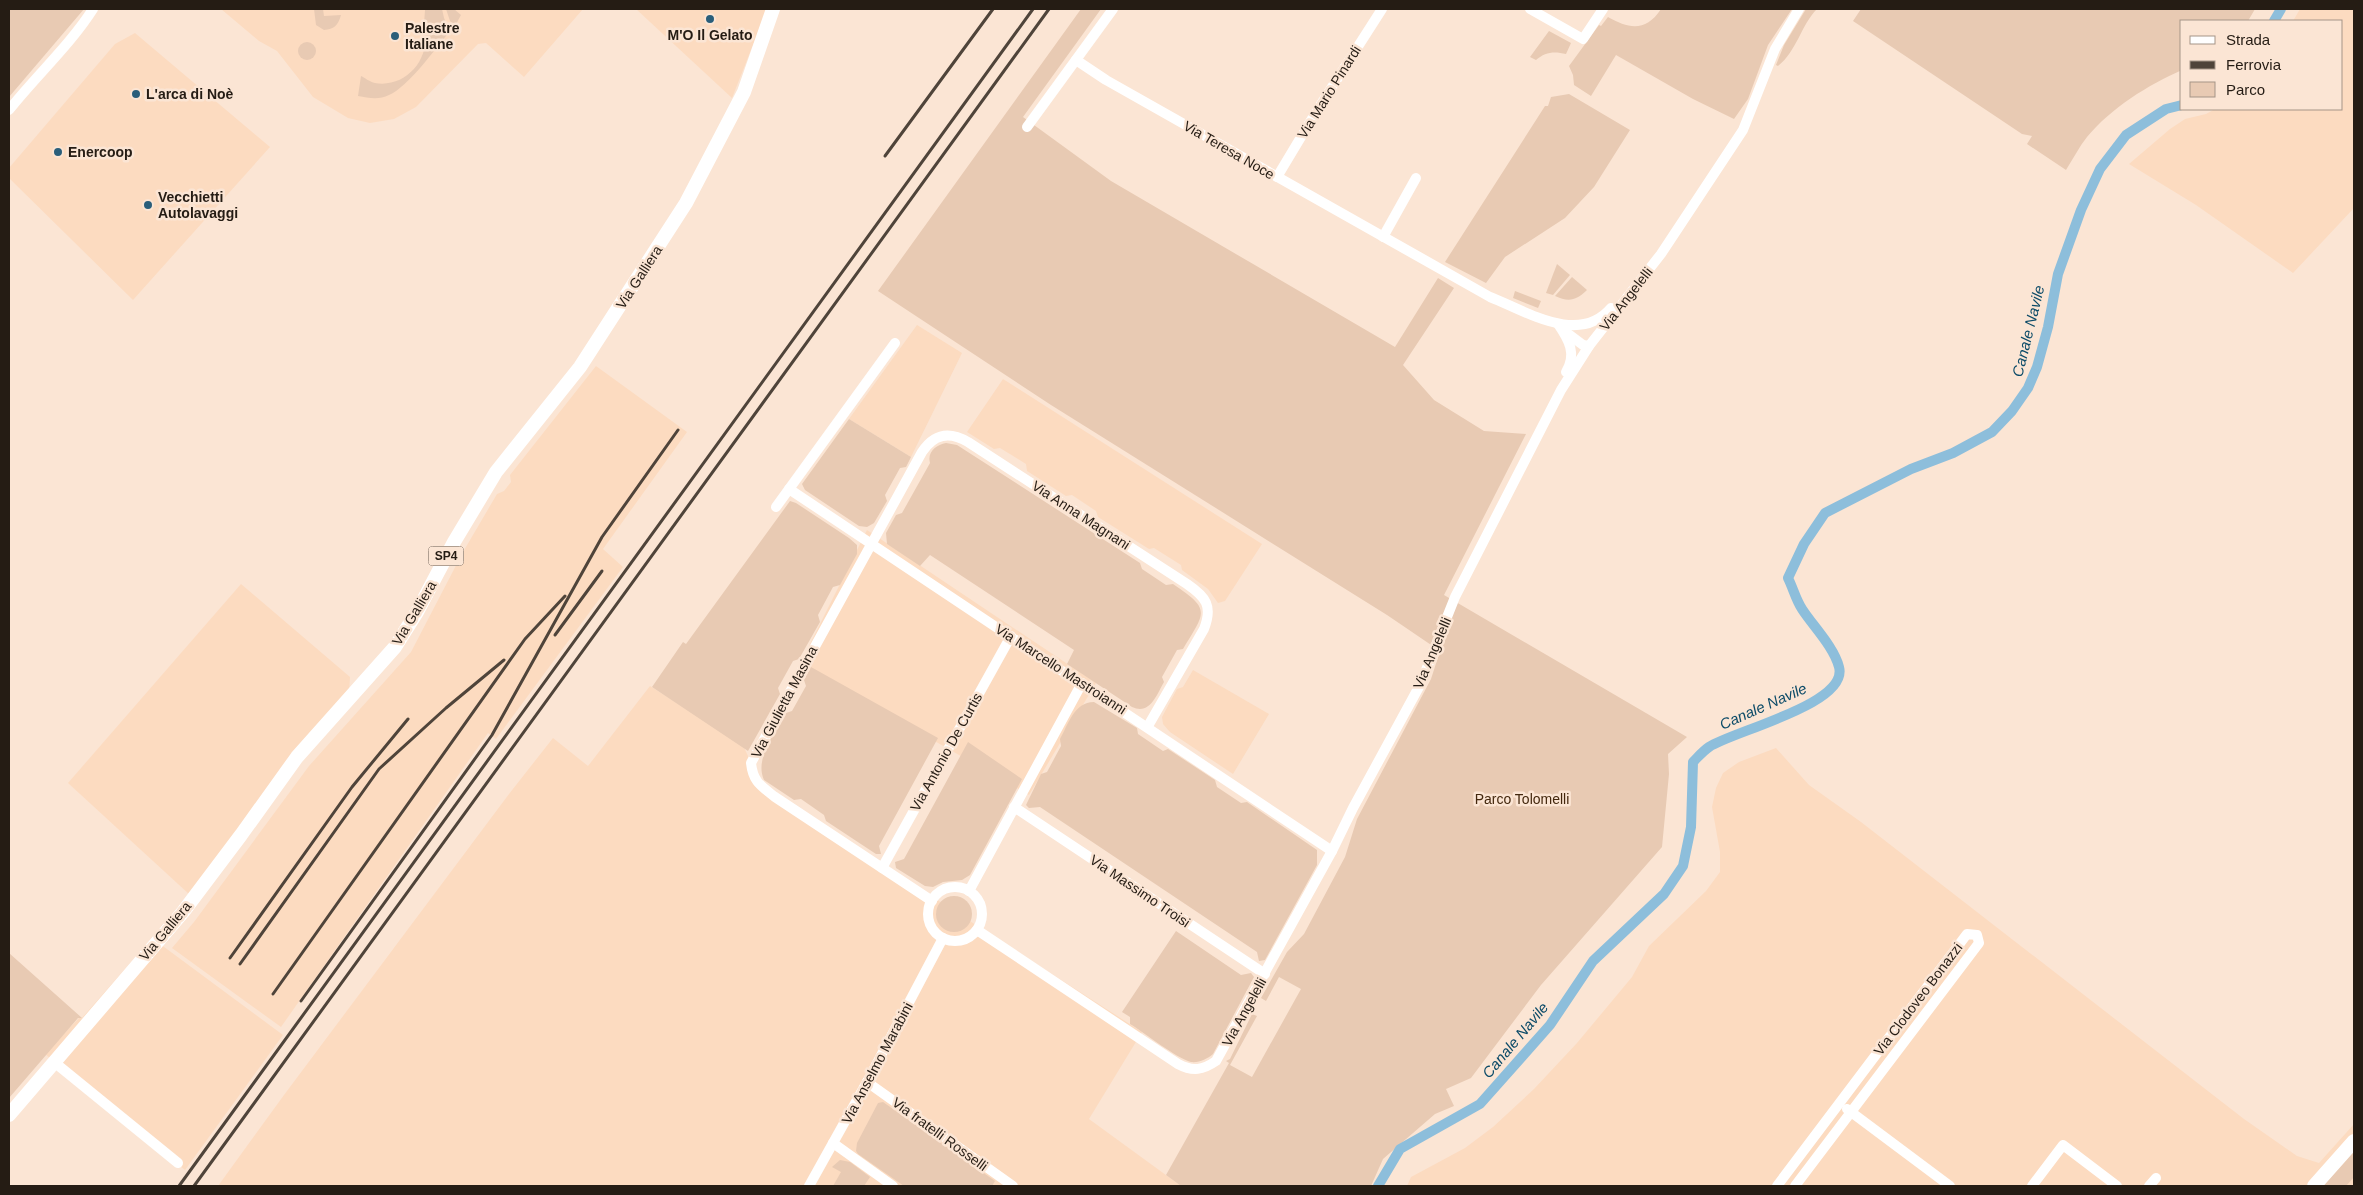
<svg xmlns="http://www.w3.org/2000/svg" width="2363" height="1195" font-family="Arial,sans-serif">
<rect width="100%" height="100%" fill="#fbe5d4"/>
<g fill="#fcdbc0">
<path d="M221 9H583L524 77 486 43 478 44 416 107 394 119 370 123 348 118 313 97 277 51 259 41Z"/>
<path d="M636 9H767L732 98Z"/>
<path d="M2300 9H2354V208L2293 273 2196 205 2129 164 2170 129 2185 119 2206 114 2215 109H2342V21H2293Z"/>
<path d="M135 33 270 147 133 300 9 178V168L115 44Z"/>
<path d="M917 325 962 353 911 457 849 419Z"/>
<path d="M596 366 687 432 603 549 623 567 496 739 488 733 281 1027 172 948 194 922 309 766 411 652 463 552 497 494 504 491 511 482 510 475Z"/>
<path d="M1003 379 1262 544 1225 601 1218 603 1208 589 1182 570 1181 565 1154 548 1149 549 1098 517 1096 511 1072 495 1066 496 1027 471 1026 464 1000 448 994 449 967 432Z"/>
<path d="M867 530 1096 683 1029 795 800 664Z"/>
<path d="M241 584 350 677 349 693 190 895 68 783Z"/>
<path d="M1193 670 1269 714 1233 774 1170 732 1163 724 1162 717 1177 689 1183 687Z"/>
<path d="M650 686 743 745 756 774 782 800 1142 1032 1089 1119 1181 1186H218L284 1095 509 794 553 738 588 766Z"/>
<path d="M1776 748 1809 785 1861 822 2244 1119 2297 1156 2319 1163 2354 1124V1186H1407L1411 1177 1465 1148 1493 1127 1534 1089 1577 1043 1632 977 1649 946 1706 891 1720 872V852L1712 807 1716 788 1723 773 1739 762Z"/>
<path d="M152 938 283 1035 185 1170 45 1054 79 1018H82Z"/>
</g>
<g fill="#e8cab3">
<path d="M9 9H84L9 97Z"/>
<path d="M314 9H323L324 16 341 15C338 26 334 29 324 30L316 25Z"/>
<path d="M442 9 444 18 450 31C436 48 408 87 389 95 379 100 369 98 358 96L361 76C365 78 370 82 375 83 403 88 428 63 425 35H436L434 23 424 24 425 10Z"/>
<path d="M446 9H454L461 15 455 26 450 21Z"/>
<path d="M1081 9H1101L1023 117 1111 181 1395 347 1438 278 1454 288 1403 365 1434 400 1484 431 1526 434 1444 595 1687 737 1668 754 1669 774 1662 847 1541 985 1471 1078 1446 1089 1454 1106 1435 1114 1383 1159 1371 1186H1181L1166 1175 1229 1063 1226 1061 1230 1059 1252 1014 1257 1016 1230 1065 1252 1077 1301 989 1279 977 1266 1001 1261 998 1287 952 1304 934 1345 857 1357 819 1431 679 1440 651 1387 615 1051 405 878 291Z"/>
<path d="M1661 9H1792L1768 45 1748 99 1734 119 1693 99 1616 55 1591 96 1574 85 1573 75 1569 66 1599 25 1601 26 1608 17C1629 29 1646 32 1661 9Z"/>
<path d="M1806 9H1817C1801 25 1797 51 1778 66L1776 65 1784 45Z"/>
<path d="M1861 9H2255L2248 21H2182V70C2148 85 2111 108 2087 137 2079 147 2073 159 2066 170L2027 144 2032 136 2022 134 1853 21Z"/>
<path d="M1549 31 1571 43 1566 54C1554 51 1545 52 1536 60L1530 57Z"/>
<circle cx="307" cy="51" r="9"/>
<path d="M1569 94 1630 130 1594 187 1565 218 1505 257 1486 283 1445 262 1545 106H1548L1551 97Z"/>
<path d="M1557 264 1570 275 1553 295 1546 293Z"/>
<path d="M1572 277 1587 290C1576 301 1568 302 1555 296Z"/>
<path d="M1515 291 1541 301 1538 308 1513 298Z"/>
<path d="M849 419 911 457 906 467 900 468 885 495 887 501 874 523 867 527 859 526 805 490 802 484Z"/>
<path d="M946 443 957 445 1140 563 1142 569 1166 585 1173 584C1212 610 1205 612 1183 649L1177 650 1162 677 1164 682C1156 696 1150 715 1132 707L1067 664 1074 650 930 555 920 566 887 544 886 533 896 515 902 513 930 463C927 452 936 445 946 443Z"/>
<path d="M790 501 796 503 849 538 857 545V554L840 585 833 587 818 615 820 622 799 659 793 661 778 688 780 694 748 751 652 687 683 642 686 644Z"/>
<path d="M811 667 938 738 879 846 881 854H876L826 821 824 815 801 799 794 800 764 780C754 758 776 732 786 713L792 711 806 686 804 680Z"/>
<path d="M1094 702 1137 728 1138 734 1163 751 1168 749 1215 780 1217 787 1241 803 1247 802 1317 850V865L1265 960 1259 961 1257 952 1040 807 1029 808 1026 805 1041 774 1047 772 1061 746 1060 739C1068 725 1074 702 1094 702Z"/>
<path d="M968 742 1022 779 970 875 962 880 943 882 933 887 925 886 896 868 895 862 904 859Z"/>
<circle cx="954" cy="914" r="18"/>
<path d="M1176 931 1241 975 1251 973 1254 977 1213 1054C1207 1059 1199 1063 1191 1062 1176 1058 1145 1033 1130 1024V1017L1122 1012Z"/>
<path d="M9 953 82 1018H78L9 1098Z"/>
<path d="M883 1102 995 1181 992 1186H904L858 1154 856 1151 857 1143 878 1103Z"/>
<path d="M2354 1151V1177L2346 1186H2323Z"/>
<path d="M840 1160 850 1162 870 1177 864 1186H833L841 1172 832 1167Z"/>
</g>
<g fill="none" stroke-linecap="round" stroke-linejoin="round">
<g stroke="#8dbedb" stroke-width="10">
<path d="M2274 21 2281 9"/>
<path d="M1378 1186 1400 1149 1480 1104 1550 1025 1593 961 1664 894 1683 866 1691 827 1693 762C1698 757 1703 751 1709 747 1733 731 1849 704 1839 667 1834 647 1813 626 1802 609 1796 600 1793 588 1788 578L1804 544 1825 513 1911 469 1953 453 1992 432 2012 411 2028 388 2037 367 2048 327 2058 274 2081 210 2100 169 2126 135 2166 109 2182 105"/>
</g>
<g stroke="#fff" stroke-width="10">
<path d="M1530 9 1583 39 1603 9"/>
<path d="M1076 60 1106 80 1490 297C1526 311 1579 346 1611 308"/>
<path d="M9 110C36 76 70 45 93 9"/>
<path d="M1027 127 1113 9"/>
<path d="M1277 177 1316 112 1382 9"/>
<path d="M1383 237 1416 178"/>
<path d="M1558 324C1569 340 1577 354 1566 372"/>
<path d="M1567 333 1583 345 1589 346"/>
<path d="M789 489 1332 851"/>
<path d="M776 507 895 343"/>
<path d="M1014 807 1265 974"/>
<path d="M882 868 1011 636"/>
<circle cx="955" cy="914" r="27"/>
<path d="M969 891 1082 683"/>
<path d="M932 901 775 797C761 786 753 782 751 763L922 452C934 434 949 431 968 442L1187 584C1206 597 1213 606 1204 629L1148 726"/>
<path d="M977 930 1178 1064C1193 1072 1203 1070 1216 1061L1332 851 1353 808 1420 685 1455 597 1561 390 1589 346 1661 254 1743 130 1775 49 1799 9"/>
<path d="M54 1062 178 1163"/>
<path d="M867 1082 1013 1186"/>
<path d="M1847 1109 1950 1186"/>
<path d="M833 1143 893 1186"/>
<path d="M809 1186 867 1082 943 938"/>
<path d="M1777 1186 1967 934 1977 935 1979 943 1795 1186"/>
<path d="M2032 1186 2063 1145 2117 1186"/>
<path d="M2149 1186 2156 1178"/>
</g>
<g stroke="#fff" stroke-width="14">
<path d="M9 1115 183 912 241 835 297 757 395 647 417 612 454 542 496 472 580 367 686 203 744 92 773 9"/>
<path d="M2314 1186 2354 1141"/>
</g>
<g stroke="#4f443a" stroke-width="3">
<path d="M885 156 993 9"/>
<path d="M555 635 602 571"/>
<path d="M230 958 352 787 408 719"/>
<path d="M240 964 379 769 446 708 504 660"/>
<path d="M273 994 525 639 565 596"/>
<path d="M301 1001 492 735 602 537 678 430"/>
<path d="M179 1186 1033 9"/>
<path d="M194 1186 1049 9"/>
</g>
</g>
<g fill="#2a5e7a" stroke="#fbe5d4" stroke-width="2">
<circle cx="710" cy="19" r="5"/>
<circle cx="395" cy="36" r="5"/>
<circle cx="136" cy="94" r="5"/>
<circle cx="58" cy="152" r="5"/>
<circle cx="148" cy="205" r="5"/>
</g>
<g text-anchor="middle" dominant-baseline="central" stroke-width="5" stroke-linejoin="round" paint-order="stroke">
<rect fill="#fbe5d4" stroke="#65584e" stroke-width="1" x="428.5" y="546.5" width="35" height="19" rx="4"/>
<g font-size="12" font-weight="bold" fill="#251c14">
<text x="446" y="556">SP4</text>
</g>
<g font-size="14" font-weight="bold" fill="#251c14" stroke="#fbe5d4" text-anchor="start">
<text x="405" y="28">Palestre<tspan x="405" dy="16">Italiane</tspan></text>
<text x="710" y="35" text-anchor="middle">M'O Il Gelato</text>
<text x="146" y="94">L'arca di Noè</text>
<text x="68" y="152">Enercoop</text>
<text x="158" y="197">Vecchietti<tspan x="158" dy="16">Autolavaggi</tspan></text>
</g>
<g font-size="14" fill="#251c14" stroke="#fbe5d4">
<text transform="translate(1329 92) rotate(-58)">Via Mario Pinardi</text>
<text transform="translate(1229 150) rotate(30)">Via Teresa Noce</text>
<text transform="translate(639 277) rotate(-57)">Via Galliera</text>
<text transform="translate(1626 299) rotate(-52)">Via Angelelli</text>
<text transform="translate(1081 515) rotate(33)">Via Anna Magnani</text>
<text transform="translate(414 613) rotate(-59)">Via Galliera</text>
<text transform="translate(1432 653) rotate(-67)">Via Angelelli</text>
<text transform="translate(1061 669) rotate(33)">Via Marcello Mastroianni</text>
<text transform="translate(784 702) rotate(-62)">Via Giulietta Masina</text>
<text transform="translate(946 752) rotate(-61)">Via Antonio De Curtis</text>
<text transform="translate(1140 891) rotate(34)">Via Massimo Troisi</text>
<text transform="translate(165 931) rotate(-50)">Via Galliera</text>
<text transform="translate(1918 999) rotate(-53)">Via Clodoveo Bonazzi</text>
<text transform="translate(1244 1012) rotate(-61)">Via Angelelli</text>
<text transform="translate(877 1063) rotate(-62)">Via Anselmo Marabini</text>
<text transform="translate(940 1134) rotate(36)">Via fratelli Rosselli</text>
</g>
<g font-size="14" fill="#43270d" stroke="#fbe5d4">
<text x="1522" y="799">Parco Tolomelli</text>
</g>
<g font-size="15" font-style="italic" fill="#0c4b68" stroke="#fbe5d4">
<text transform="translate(2028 331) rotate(-76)">Canale Navile</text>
<text transform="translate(1763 706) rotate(-24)">Canale Navile</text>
<text transform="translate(1515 1040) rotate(-50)">Canale Navile</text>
</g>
</g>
<rect width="2363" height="1195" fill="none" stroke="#251c14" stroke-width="20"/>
<rect x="2180" y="20" width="162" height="90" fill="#fbe5d4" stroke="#a59587"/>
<rect x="2190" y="36" width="25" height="8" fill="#ffffff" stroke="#a59587"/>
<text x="2226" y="45" font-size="15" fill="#251c14">Strada</text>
<rect x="2190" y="61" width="25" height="8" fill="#4f443a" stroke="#a59587"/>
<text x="2226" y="70" font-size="15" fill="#251c14">Ferrovia</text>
<rect x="2190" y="82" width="25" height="15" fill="#e8cab3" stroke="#a59587"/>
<text x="2226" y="95" font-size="15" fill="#251c14">Parco</text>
</svg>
